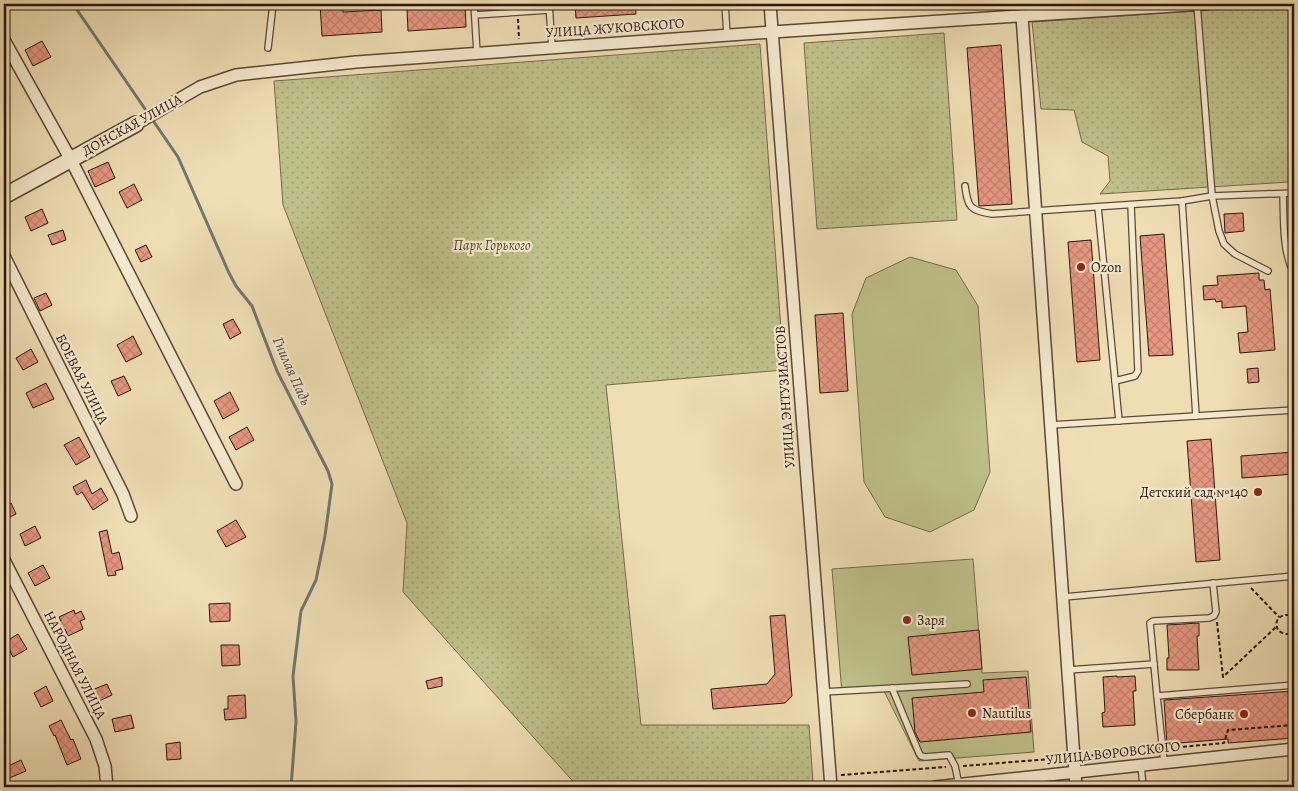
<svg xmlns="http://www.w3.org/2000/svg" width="1298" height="791" font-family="Alegreya,serif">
<defs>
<pattern id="grass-dots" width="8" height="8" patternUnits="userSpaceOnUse" patternTransform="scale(1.25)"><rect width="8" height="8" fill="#bec08a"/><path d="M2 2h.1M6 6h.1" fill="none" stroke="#a3a476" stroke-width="1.8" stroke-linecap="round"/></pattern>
<pattern id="building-cross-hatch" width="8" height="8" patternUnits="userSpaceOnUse" patternTransform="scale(1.25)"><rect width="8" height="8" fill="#e69781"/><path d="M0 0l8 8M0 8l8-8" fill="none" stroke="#c5816e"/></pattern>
</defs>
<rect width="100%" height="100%" fill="#efdeb4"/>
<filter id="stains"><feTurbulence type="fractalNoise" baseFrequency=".004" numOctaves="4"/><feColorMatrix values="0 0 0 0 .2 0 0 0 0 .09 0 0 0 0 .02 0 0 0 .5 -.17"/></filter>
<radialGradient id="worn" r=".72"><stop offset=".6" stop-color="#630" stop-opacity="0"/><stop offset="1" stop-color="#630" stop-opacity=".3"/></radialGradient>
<g fill="url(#grass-dots)" stroke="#746a4c">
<path d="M1294 4V254L1289 182 1100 194 1110 181 1108 156 1082 142 1074 110 1041 109 1032 22Z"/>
<path d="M944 33 957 220 817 229 804 43Z"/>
<path d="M760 44 784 370 606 385 641 725H809L813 783 768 787H578L403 592 407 523 283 205 274 81Z"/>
</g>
<g fill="#bec08a" stroke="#746a4c">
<path d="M910 257 956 270 978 306 990 472 974 510 930 532 885 517 864 482 852 314 866 278Z"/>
<path d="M973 559 982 673 1028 671 1034 752 919 761 884 691 842 694 832 569Z"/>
</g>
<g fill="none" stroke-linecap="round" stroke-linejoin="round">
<path stroke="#6e7971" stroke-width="3" d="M73 4 178 157 229 273 236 286 252 306 277 371 328 471 332 484 325 536 316 580 301 611 293 676 296 722 291 787"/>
</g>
<g fill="url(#building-cross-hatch)" stroke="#2b150d">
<path d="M320 4H343V12L381 10 382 32 322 36Z"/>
<path d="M442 4H465L466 27 408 31 407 9 442 6Z"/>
<path d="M575 4H635L636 14 576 18Z"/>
<path d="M42 41 51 57 33 66 25 50Z"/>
<path d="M1001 45 1012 204 979 206 967 48Z"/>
<path d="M108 162 115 178 95 187 88 171Z"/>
<path d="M134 184 142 200 127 208 119 192Z"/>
<path d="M42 209 48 223 31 231 25 217Z"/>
<path d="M1243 213 1244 231 1225 233 1224 214Z"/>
<path d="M63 230 66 240 52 245 48 235Z"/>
<path d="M1164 234 1173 355 1149 356 1140 236Z"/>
<path d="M1091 240 1100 360 1077 362 1068 242Z"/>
<path d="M146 245 152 257 141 262 135 250Z"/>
<path d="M1259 273V280H1264L1265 290 1270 289 1275 350 1240 353 1238 333 1248 332 1246 306 1222 308V301L1216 302 1215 299 1204 300 1203 286 1218 285 1217 276Z"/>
<path d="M46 293 52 305 40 311 34 298Z"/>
<path d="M843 313 848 391 820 393 815 315Z"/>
<path d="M233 319 241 333 230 339 223 324Z"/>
<path d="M133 336 142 354 126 362 117 345Z"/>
<path d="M31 349 38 362 23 370 16 358Z"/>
<path d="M1258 368 1259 382 1248 383 1247 369Z"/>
<path d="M124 376 131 390 118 396 111 381Z"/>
<path d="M46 383 54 399 33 408 26 393Z"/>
<path d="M230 392 239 410 223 419 214 401Z"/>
<path d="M247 427 254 440 236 450 229 437Z"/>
<path d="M79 437 90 457 76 465 64 445Z"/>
<path d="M1211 439 1220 560 1196 562 1187 441Z"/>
<path d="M1294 452V474L1242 478 1241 456Z"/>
<path d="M86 480 92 494 101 488 108 500 93 510 82 492 77 495 73 487Z"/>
<path d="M11 503 16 514 4 520V506Z"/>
<path d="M236 520 246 537 226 547 217 531Z"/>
<path d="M35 526 41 538 25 546 20 534Z"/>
<path d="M107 530 112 554 119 552 123 569 115 571 116 575 108 576 99 532Z"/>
<path d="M43 565 50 578 35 586 28 573Z"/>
<path d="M230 603V621L210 622 209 604Z"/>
<path d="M74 610 75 614 81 611 85 619 80 621 83 629 68 636 65 629 62 631 57 622 61 621 59 617Z"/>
<path d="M785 615 792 696 785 703 713 709 711 689 767 684 775 674 770 616Z"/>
<path d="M1199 623V636H1197L1199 670H1167V658H1169L1167 625Z"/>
<path d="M979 630 982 669 912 675 908 637Z"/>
<path d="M18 634 27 649 13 657 5 642Z"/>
<path d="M221 645H239L240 665 222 666Z"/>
<path d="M1117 676V677L1135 676 1136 691H1133L1135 725 1103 727 1102 713 1105 712 1103 677Z"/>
<path d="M442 677V686L428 689 426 681Z"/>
<path d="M1026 677 1031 732 920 742 915 732 912 698 984 692 983 680Z"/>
<path d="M107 684 112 695 97 702 92 690Z"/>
<path d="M46 686 53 701 41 707 34 693Z"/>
<path d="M1294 691V738L1228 743V739L1167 744 1164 700Z"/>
<path d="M245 695 246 718 225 720 224 709H228V696Z"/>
<path d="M131 715 134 728 115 732 112 719Z"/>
<path d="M61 720 71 740 73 739 81 759 67 765 55 735 54 736 49 726Z"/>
<path d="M180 742 181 759 167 760 166 744Z"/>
<path d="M21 760 26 771 7 779 4 768Z"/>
</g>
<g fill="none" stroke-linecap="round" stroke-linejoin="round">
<defs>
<g id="service">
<path d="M474 4 477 53"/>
<path d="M549 4 552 48"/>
<path d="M725 4 727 35"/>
<path d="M1038 4 1039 15"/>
<path d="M1197 4 1212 196 1219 231 1224 244 1235 254 1268 271"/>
<path d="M475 15 549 10"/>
<path d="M268 48 273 4"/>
<path d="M965 186C968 208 970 210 992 214L1182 201 1212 196 1294 193"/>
<path d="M1283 194C1284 221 1282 250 1294 274"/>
<path d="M1098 207 1119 421"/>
<path d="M1115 381 1135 376 1138 371 1131 205"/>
<path d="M1196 416 1294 410"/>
<path d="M1051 425 1196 416 1182 201"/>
<path d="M1064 597 1294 576"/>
<path d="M1068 670 1154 664"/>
<path d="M892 688 919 753 921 756 925 757 949 755 955 766 959 785"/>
<path d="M823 692 967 684"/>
<path d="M1157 696 1150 623 1153 621 1209 618 1214 616 1216 612 1213 583"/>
<path d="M1164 762 1157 696 1294 685"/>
<path d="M1141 765 1143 787"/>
</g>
<g id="minor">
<path d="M770 4 831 787"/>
<path d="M1022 16 1076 787"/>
<path d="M4 40 71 160 236 484"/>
<path d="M136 124 200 87 236 75 356 62 772 32 1205 4"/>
<path d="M4 256 123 494 131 516"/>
<path d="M4 560 96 739 105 766 107 787"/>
<path d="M935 787 1294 749"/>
</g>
<path id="tertiary" d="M4 196 136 124"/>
</defs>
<use href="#service" stroke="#5c4737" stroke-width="8"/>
<use href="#minor" stroke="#5c4737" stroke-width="14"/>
<use href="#tertiary" stroke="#5c4737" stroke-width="18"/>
<g stroke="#2b150d" stroke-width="2" stroke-dasharray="4 2.5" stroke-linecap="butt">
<path d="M518 19 519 39"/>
<path d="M1251 588 1279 617"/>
<path d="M1294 620 1288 615C1273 614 1272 634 1288 634L1294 629"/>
<path d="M1217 622 1223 677 1276 627"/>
<path d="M1170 748 1224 743 1228 730 1294 725"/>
<path d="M1085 756 1155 750"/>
<path d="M963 766 1063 758"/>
<path d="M841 775 946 767"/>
</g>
<use href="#service" stroke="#f5eace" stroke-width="5.5"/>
<use href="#minor" stroke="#f5eace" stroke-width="11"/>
<use href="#tertiary" stroke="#f5eace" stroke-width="15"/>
</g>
<g fill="#8f2418" stroke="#f5eace" stroke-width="2">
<circle cx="1081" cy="267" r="5"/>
<circle cx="1258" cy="492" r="5"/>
<circle cx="907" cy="620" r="5"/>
<circle cx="972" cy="713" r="5"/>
<circle cx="1244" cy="714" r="5"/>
</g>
<g text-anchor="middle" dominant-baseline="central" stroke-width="4.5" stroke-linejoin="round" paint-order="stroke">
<g font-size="14" fill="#2b150d" stroke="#f5eace">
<text transform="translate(615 28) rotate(-4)">УЛИЦА ЖУКОВСКОГО</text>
<text transform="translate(132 125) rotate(-29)">ДОНСКАЯ УЛИЦА</text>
<text transform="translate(82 379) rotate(63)">БОЕВАЯ УЛИЦА</text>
<text transform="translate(785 397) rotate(-94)">УЛИЦА ЭНТУЗИАСТОВ</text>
<text transform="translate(75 665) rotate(63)">НАРОДНАЯ УЛИЦА</text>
<text transform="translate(1113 753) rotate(-6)">УЛИЦА ВОРОВСКОГО</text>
</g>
<g font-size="14" font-style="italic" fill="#574832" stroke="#f5eace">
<text x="492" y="245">Парк Горького</text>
</g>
<g font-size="14" fill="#2b150d" stroke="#f5eace" text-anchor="start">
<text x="1091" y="267">Ozon</text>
<text x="1248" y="492" text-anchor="end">Детский сад №140</text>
<text x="917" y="620">Заря</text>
<text x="982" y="713">Nautilus</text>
<text x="1234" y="714" text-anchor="end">Сбербанк</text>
</g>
<g font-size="15" font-style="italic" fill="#524f47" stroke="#f5eace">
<text transform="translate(292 371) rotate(66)">Гнилая Падь</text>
</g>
</g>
<rect width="1298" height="791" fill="none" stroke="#efdeb4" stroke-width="20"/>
<rect x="5" y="5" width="1288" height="781" fill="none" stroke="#2b150d" stroke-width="2.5"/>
<rect x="10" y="10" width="1278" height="771" fill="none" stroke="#2b150d"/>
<rect width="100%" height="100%" filter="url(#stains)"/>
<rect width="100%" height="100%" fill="url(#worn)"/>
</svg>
